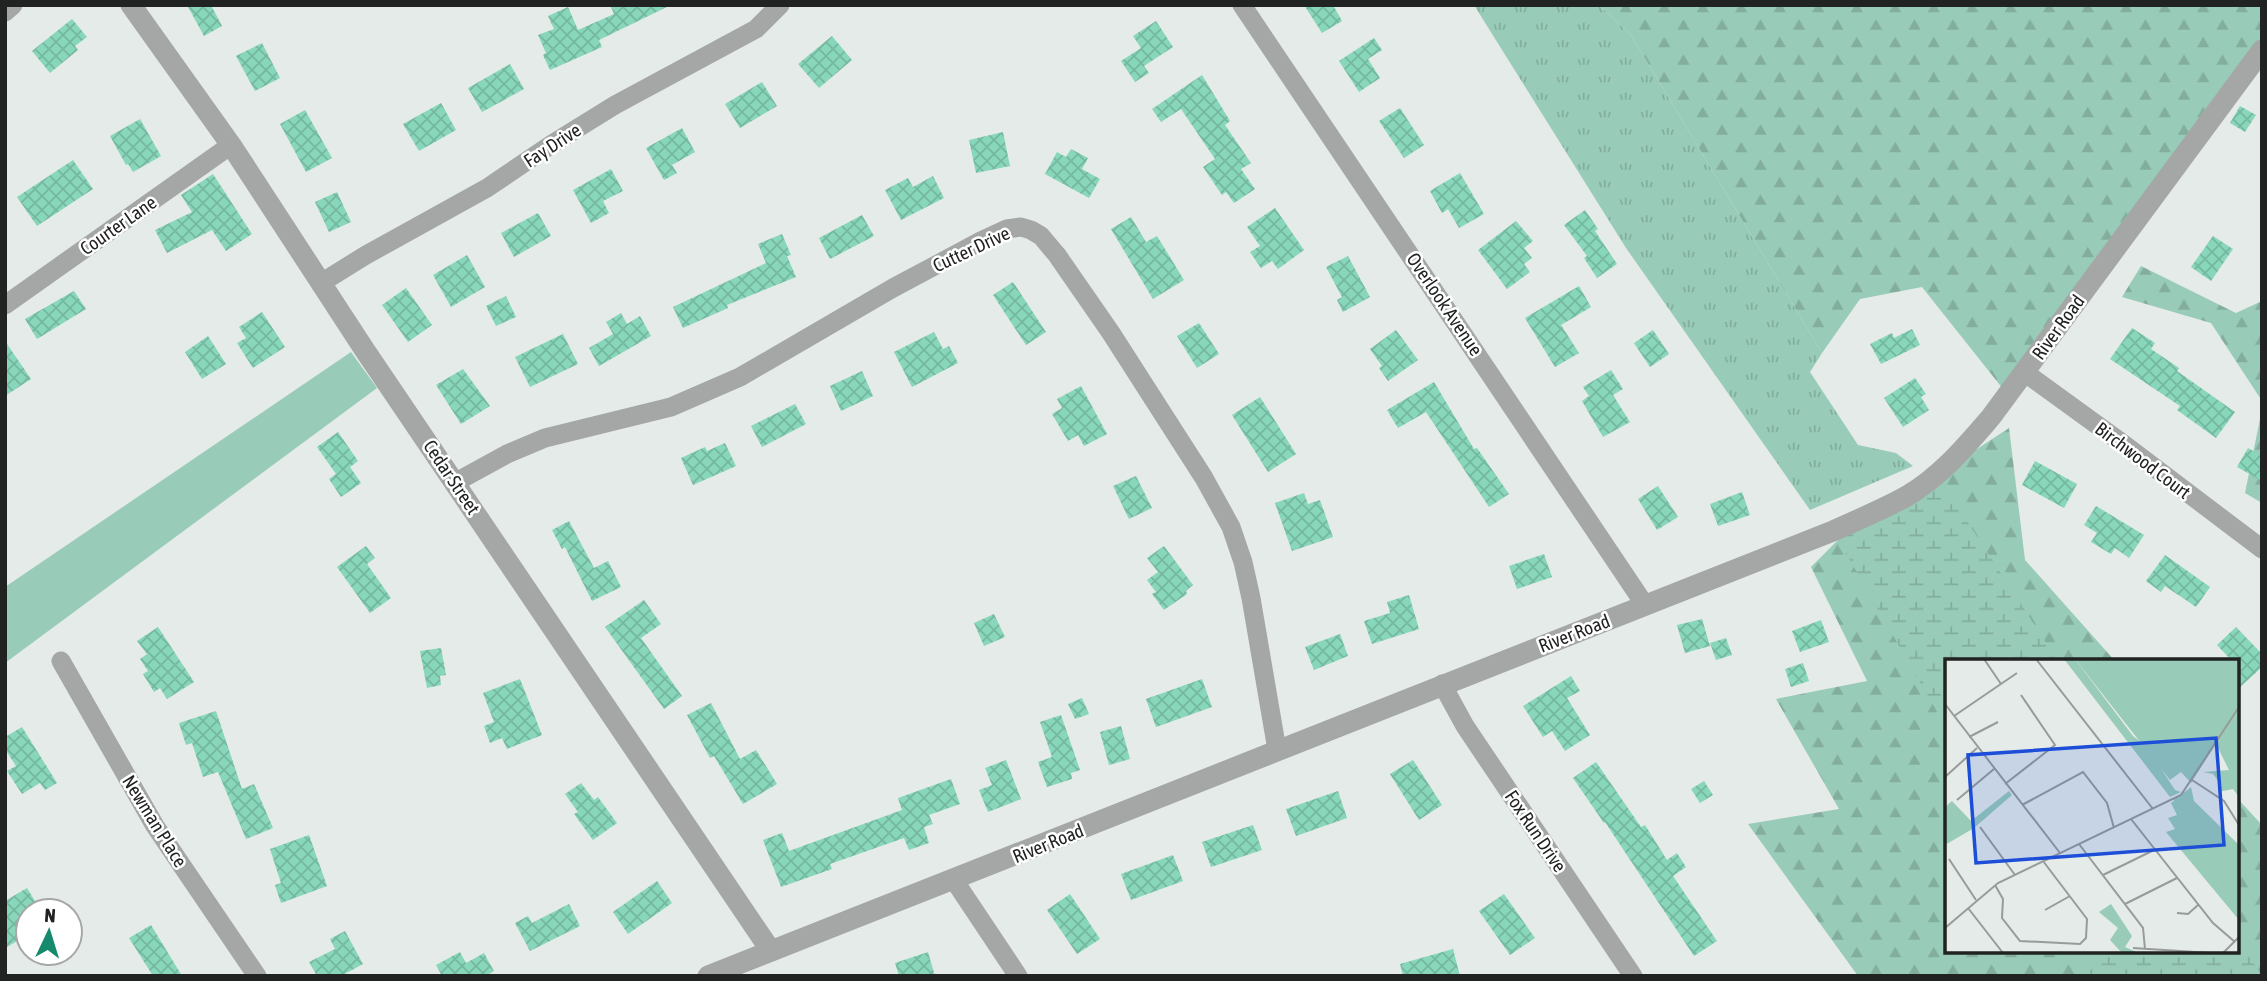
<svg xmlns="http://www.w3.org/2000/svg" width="2267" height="981" font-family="'Asap Condensed',sans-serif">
<defs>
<pattern id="grass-tufts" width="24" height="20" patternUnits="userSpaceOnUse" patternTransform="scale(1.75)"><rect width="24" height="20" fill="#98cbb8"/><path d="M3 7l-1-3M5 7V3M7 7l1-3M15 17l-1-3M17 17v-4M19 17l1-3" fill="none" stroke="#83ae9e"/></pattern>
<pattern id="forest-firs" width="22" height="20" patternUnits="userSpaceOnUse" patternTransform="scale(1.75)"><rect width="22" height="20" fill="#98cbb8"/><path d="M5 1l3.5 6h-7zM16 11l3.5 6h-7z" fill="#83ae9e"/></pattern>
<pattern id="wetland-marsh" width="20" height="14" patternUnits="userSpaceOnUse" patternTransform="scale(1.75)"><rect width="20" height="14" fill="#98cbb8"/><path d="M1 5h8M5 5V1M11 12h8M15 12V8" fill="none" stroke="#83ae9e"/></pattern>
<pattern id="building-cross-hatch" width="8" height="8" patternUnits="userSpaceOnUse" patternTransform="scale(1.75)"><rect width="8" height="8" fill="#88d7bb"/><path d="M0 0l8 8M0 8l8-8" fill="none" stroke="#75b8a0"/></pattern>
</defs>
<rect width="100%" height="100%" fill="#e5ebe8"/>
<path fill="url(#grass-tufts)" d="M1474 5H1599L1631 35 1822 353 1810 372 1858 445 1896 453 1913 466 1810 510 1626 248Z"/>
<g fill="url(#forest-firs)">
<path d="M1599 5H2262V56L2011 399 1922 287 1860 299 1822 353 1631 35Z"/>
<path d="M2141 266 2236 313 2262 301V401L2211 323 2122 297Z"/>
<path d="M2262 409V503L2245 493Z"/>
<path d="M2009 428 2025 560 2115 661H1947V951H2237V798L2262 825V976H1858L1748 824 1839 809 1776 699 1867 681 1811 567 1837 541Z"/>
</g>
<g fill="url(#wetland-marsh)">
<path d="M1937 475 2058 661H1947V729L1833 531Z"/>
<path d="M2237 938 2262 976H2088L2074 951H2237Z"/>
</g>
<path fill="#98cbb8" d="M351 352 377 388 5 663V587Z"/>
<g fill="url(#building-cross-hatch)">
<path d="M187 5H211L222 26 204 36Z"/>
<path d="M610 5H671L599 40 602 47 550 70 543 55 546 53 538 35 554 29 548 16 568 7 578 30 614 14Z"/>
<path d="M1304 5H1333L1342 21 1322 33Z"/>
<path d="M72 19 87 37 75 46 78 50 50 73 32 51Z"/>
<path d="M1156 21 1173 47 1144 66 1149 73 1135 82 1121 61 1141 48 1133 36Z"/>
<path d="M832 36 852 60 819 88 798 64Z"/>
<path d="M1374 38 1382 50 1368 59 1380 78 1359 92 1339 61Z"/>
<path d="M262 43 280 78 255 91 236 56Z"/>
<path d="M510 64 524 89 482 112 468 88Z"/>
<path d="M1202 75 1230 121 1225 125 1251 163 1241 169 1255 189 1234 203 1226 192 1222 195 1203 167 1215 159 1181 109 1161 122 1152 109Z"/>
<path d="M762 82 777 106 740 128 725 104Z"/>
<path d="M441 103 456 130 419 151 403 124Z"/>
<path d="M2240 106 2256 115 2245 132 2230 123Z"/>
<path d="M1400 108 1424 145 1404 158 1379 121Z"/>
<path d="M305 110 332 158 306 172 280 124Z"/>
<path d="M140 119 161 156 133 172 128 164 126 165 110 136Z"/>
<path d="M682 128 695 152 672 165 677 173 664 180 646 148Z"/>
<path d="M1003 132 1010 166 976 173 969 140Z"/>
<path d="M1071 149 1088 158 1082 169 1100 179 1089 198 1045 174 1057 152 1066 157Z"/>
<path d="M73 160 93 189 37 226 17 197Z"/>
<path d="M611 169 623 191 603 201 609 213 591 223 573 190Z"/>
<path d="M1460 173 1484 214 1459 228 1448 209 1442 213 1430 191Z"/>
<path d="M213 174 252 234 226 251 212 230 167 253 155 230 192 212 181 195Z"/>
<path d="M933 176 944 198 901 220 885 190 908 178 913 187Z"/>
<path d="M337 192 351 222 329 232 315 202Z"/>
<path d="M1275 208 1304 250 1278 269 1272 261 1261 268 1250 252 1260 246 1247 227Z"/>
<path d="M1585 210 1598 229 1595 231 1617 264 1597 278 1584 258 1587 256 1564 225Z"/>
<path d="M538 213 551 236 514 257 501 233Z"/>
<path d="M862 215 874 236 830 259 819 238Z"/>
<path d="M1131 217 1146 242 1157 236 1184 280 1153 299 1111 229Z"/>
<path d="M1516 221 1533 241 1524 248 1532 258 1524 264 1530 272 1507 289 1478 250Z"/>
<path d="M782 234 791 255 787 256 796 277 727 305 728 308 683 328 673 307 766 263 758 244Z"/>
<path d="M2213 236 2233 249 2211 281 2191 267Z"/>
<path d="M467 255 485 287 451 307 433 275Z"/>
<path d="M1348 256 1370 297 1343 312 1337 300 1342 297 1326 267Z"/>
<path d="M1013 282 1046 332 1026 345 993 295Z"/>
<path d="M1579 286 1591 307 1561 325 1579 353 1555 367 1525 318Z"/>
<path d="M406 288 432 325 408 342 382 305Z"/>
<path d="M74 291 86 309 37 339 25 319Z"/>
<path d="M506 296 516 317 496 326 486 306Z"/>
<path d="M262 312 285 347 253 368 237 343 246 338 239 327Z"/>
<path d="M621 313 627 324 640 316 651 336 599 366 589 348 613 334 606 322Z"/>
<path d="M1199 323 1219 354 1197 368 1177 336Z"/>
<path d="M2132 328 2155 343 2151 349 2179 368 2177 371 2235 412 2216 438 2177 410 2180 406 2110 359Z"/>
<path d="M1912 329 1920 345 1881 364 1870 344 1892 333 1894 338Z"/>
<path d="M1396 330 1418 360 1388 381 1379 368 1382 366 1370 349Z"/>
<path d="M1653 330 1669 354 1650 367 1634 343Z"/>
<path d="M934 332 943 349 949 346 958 363 912 387 894 352Z"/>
<path d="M563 334 578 364 530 387 515 357Z"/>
<path d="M208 336 226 364 202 379 185 352Z"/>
<path d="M5 341 31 379 5 396Z"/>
<path d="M463 369 490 406 461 424 436 385Z"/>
<path d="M1611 370 1623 389 1613 395 1630 422 1603 437 1582 401 1589 396 1583 387Z"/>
<path d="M862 371 873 396 841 411 830 386Z"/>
<path d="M1915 378 1926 394 1921 397 1929 410 1903 427 1884 398Z"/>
<path d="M1434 382 1474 449 1477 448 1509 494 1489 507 1426 412 1398 428 1387 410Z"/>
<path d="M1081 386 1107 434 1084 446 1078 435 1068 441 1052 414 1062 408 1057 399Z"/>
<path d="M1260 397 1296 454 1268 472 1232 415Z"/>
<path d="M795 404 806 424 762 447 751 426Z"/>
<path d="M338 432 358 461 350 467 361 483 341 497 329 479 336 474 317 447Z"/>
<path d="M725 443 736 466 693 485 681 458 705 447 707 451Z"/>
<path d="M2248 448 2262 456V481L2237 467Z"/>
<path d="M2035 461 2077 484 2064 508 2022 485Z"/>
<path d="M1136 476 1152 508 1129 519 1113 486Z"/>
<path d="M1658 486 1678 517 1657 530 1638 499Z"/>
<path d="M1742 492 1750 515 1718 526 1710 504Z"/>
<path d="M1304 493 1308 504 1320 500 1333 537 1292 551 1275 503Z"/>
<path d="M2096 506 2144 535 2129 558 2115 548 2111 554 2091 542 2097 533 2084 525Z"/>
<path d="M569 521 594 568 608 561 621 587 592 601 565 547 562 549 552 530Z"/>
<path d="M366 546 375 558 367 564 391 598 370 613 337 567Z"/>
<path d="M1164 546 1193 585 1186 591 1187 594 1164 610 1152 594 1156 592 1147 580 1158 572 1147 558Z"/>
<path d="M1544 554 1552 577 1517 589 1509 566Z"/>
<path d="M2165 555 2210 587 2196 607 2165 586 2161 592 2146 581Z"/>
<path d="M1409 595 1419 629 1372 644 1364 621 1390 613 1387 602Z"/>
<path d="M644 600 661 624 641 638 682 696 664 709 605 627Z"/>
<path d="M994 614 1005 637 984 646 974 623Z"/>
<path d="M1702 619 1710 646 1685 653 1677 625Z"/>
<path d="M1821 620 1829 642 1800 652 1792 631Z"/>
<path d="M158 627 194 682 167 699 160 688 154 692 143 674 148 671 140 659 147 654 137 641Z"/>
<path d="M2236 627 2262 654V667L2237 690V661H2232L2217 645Z"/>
<path d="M1340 634 1348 656 1314 670 1305 647Z"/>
<path d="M1726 638 1732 655 1716 660 1710 643Z"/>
<path d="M441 648 446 675 440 676 441 685 427 688 420 651Z"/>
<path d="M1803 663 1809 681 1791 687 1785 669Z"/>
<path d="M1571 676 1580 691 1567 698 1590 735 1565 751 1552 731 1543 737 1523 706Z"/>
<path d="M520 679 542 735 507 749 502 738 490 743 484 726 494 722 483 693Z"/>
<path d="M1202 679 1212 707 1156 727 1146 699Z"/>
<path d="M1082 698 1089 714 1075 719 1068 704Z"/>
<path d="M711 703 740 759 756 750 777 784 743 804 714 756 710 758 687 715Z"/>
<path d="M216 711 242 789 254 784 273 828 246 839 218 772 203 777 192 743 186 745 179 723Z"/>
<path d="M1061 715 1080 770 1071 773 1072 779 1047 787 1038 762 1052 757 1040 722Z"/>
<path d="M1121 726 1130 759 1109 765 1100 732Z"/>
<path d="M22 727 57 783 45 790 40 783 22 794 7 771 16 766 5 749V737Z"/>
<path d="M1006 760 1021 799 988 812 979 790 992 785 985 768Z"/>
<path d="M1413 760 1442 805 1419 820 1390 774Z"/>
<path d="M1596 762 1641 827 1645 825 1667 860 1677 853 1686 867 1673 876 1717 941 1694 956 1605 822 1604 823 1573 778Z"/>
<path d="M951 779 960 804 929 815 933 824 924 827 929 843 909 850 904 838 830 864 832 869 781 887 763 840 782 833 789 851 902 810 898 798Z"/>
<path d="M1704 781 1713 795 1700 803 1691 789Z"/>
<path d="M581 783 594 800 598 797 617 823 593 840 574 814 578 812 565 794Z"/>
<path d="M1338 791 1347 818 1296 836 1286 809Z"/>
<path d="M1253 825 1262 850 1211 867 1202 842Z"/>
<path d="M309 835 327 886 281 903 275 885 281 883 270 849Z"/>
<path d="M1173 855 1183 881 1131 900 1121 874Z"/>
<path d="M657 881 672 903 628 934 613 912Z"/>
<path d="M27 888 41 911H28V935L5 948V901Z"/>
<path d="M1070 894 1100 939 1077 954 1047 910Z"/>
<path d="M1504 894 1535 938 1510 955 1479 911Z"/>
<path d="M569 904 580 926 530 951 515 923 528 916 532 923Z"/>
<path d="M151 925 182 976H153L129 938Z"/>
<path d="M345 931 363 964 341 976H317L309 962 335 949 330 939Z"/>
<path d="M1453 949 1460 976H1403L1400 964Z"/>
<path d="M460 952 466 963 484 953 494 971 486 976H442L436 965Z"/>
<path d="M928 952 935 976H899L895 963Z"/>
</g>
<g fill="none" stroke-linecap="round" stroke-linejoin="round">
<g stroke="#a4a7a6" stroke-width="19">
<path d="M1242 5 1645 605"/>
<path d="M5 12 13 5"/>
<path d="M321 283 366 255 487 188 552 144 615 105 756 29 780 5"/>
<path d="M5 305 231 145"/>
<path d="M2024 372 2122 443 2262 549"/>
<path d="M456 482 507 454 545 438 671 407 740 377 893 288 981 241 1007 229 1021 227 1031 230 1041 236 1057 255 1111 333 1204 478 1231 527 1243 562 1251 598 1277 750"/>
<path d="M61 661 155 826 257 976"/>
<path d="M1442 684 1465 726 1633 976"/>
<path d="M954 880 1018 976"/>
</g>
<g stroke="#a4a7a6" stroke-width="21">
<path d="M131 5 231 145 364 349 771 951"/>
<path d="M708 976 1833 531C1857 520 1884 509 1907 496 1941 476 1966 446 1991 417L2262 50"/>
</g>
</g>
<g text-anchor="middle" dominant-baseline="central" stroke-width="5" stroke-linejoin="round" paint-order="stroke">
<g font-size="19" fill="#212322" stroke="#fff">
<text transform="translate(552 145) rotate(-33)">Fay Drive</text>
<text transform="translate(118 225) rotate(-35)">Courter Lane</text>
<text transform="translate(971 249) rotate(-25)">Cutter Drive</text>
<text transform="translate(1445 304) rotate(56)">Overlook Avenue</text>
<text transform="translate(2058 327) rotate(-54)">River Road</text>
<text transform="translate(2143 460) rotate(37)">Birchwood Court</text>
<text transform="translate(452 477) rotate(56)">Cedar Street</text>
<text transform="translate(1574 633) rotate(-21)">River Road</text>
<text transform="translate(155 821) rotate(58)">Newman Place</text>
<text transform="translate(1536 831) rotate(56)">Fox Run Drive</text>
<text transform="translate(1048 843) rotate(-22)">River Road</text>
</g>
</g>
<g transform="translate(1945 659)">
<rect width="294" height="294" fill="#e5ebe8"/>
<path d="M119 0H130L188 77 202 88 230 131 236 133 225 138Z" fill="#98cbb8"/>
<path d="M130 0H294V138L288 130 273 133 274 123 268 115 258 113 284 111 271 85 246 124 236 113 225 121ZM246 128 249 142 294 186V261L221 173 230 170 223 159 232 156 226 144ZM166 245 187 277 180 288 194 294H177L165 281 173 269 154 253Z" fill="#98cbb8"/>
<path d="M239 133 282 191 294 198V215L266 197 228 140Z" fill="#98cbb8"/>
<path d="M64 132 67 136 29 169 0 186V148L7 142 26 162Z" fill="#98cbb8"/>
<path fill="none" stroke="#979b99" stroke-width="2" d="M39 0 56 25M91 0 208 150M0 45 115 194M9 57 72 14M24 78 53 63M0 118 32 89M247 121 279 142 294 166M60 125 110 86 76 36M12 141 49 110M77 146 138 113 162 144 169 169M186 160 268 264 290 283M35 168 70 216M134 185 198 269 200 290M4 200 31 241M158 216 209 191M50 226 58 240 57 259 75 282 135 285 141 279 142 260 98 202M180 245 232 219M23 249 58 294M100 251 125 237M232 254 243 255 253 246M0 269 53 224 236 136 294 48M188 289 266 294M278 294 294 278"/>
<path fill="#1d4ed8" fill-opacity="0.15" stroke="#1d4ed8" stroke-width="3.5" d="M271 79 279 186 31 204 23 96Z"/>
<rect width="294" height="294" fill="none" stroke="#212322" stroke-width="3.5"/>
</g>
<rect width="2267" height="981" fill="none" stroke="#212322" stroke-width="14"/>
<g transform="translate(49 932) rotate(4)"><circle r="33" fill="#ffffff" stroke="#a6a7a7" stroke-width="2"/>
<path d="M0-5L12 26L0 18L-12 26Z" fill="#158a6c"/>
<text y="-10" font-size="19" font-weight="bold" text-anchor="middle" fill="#212322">N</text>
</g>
</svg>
